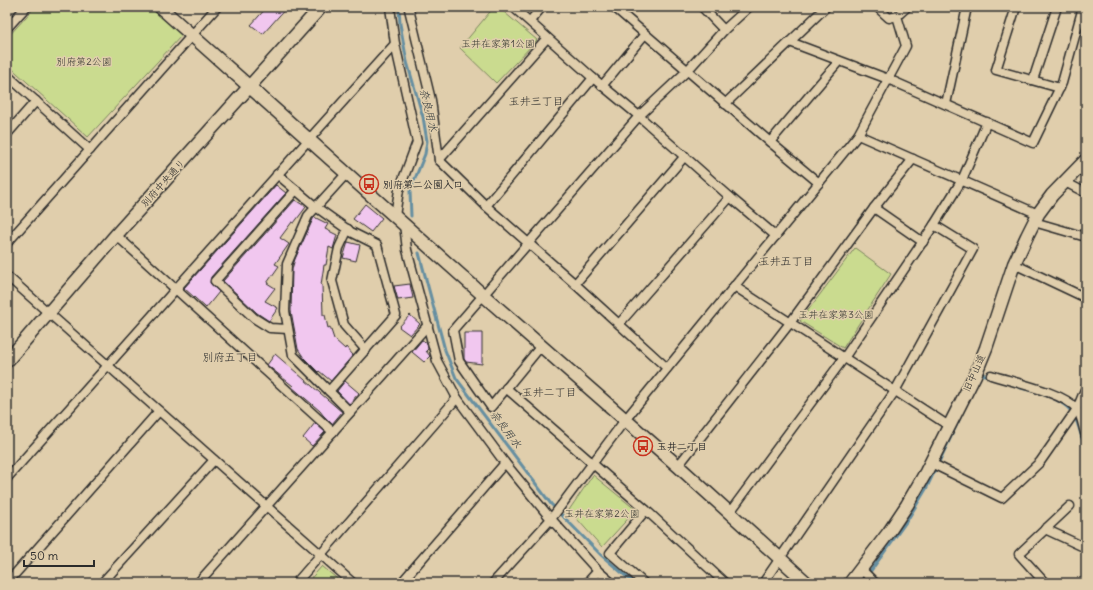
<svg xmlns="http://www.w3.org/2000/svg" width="1093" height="590" font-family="Delius,'Klee One',sans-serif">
<rect width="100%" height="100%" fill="#e0ceac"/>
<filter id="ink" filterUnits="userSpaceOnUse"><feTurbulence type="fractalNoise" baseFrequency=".025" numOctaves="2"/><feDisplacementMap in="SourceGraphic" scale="8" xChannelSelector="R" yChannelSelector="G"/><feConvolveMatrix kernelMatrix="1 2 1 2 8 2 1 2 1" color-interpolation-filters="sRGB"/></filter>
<g filter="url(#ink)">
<g fill="#cadb8f" stroke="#7a835d">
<path d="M35 7H150L182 35 88 137 7 64V38Z"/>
<path d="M494 7H498L537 40 496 83 460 48Z"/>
<path d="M855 248 891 274 843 348 800 321Z"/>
<path d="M593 475 636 510 602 547 569 510Z"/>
<path d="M322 566 342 583H307Z"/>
</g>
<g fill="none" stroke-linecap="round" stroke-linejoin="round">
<g stroke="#668fa1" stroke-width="3">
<path d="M399 7 400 24 407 62 423 117 427 141 425 154 410 191 411 216"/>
<path d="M419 253 445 350 456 378 551 504 600 554 634 583"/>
<path d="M980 377 982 374 990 377"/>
<path d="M1018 387C1037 393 1066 398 1075 417 1080 428 1083 442 1086 454"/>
<path d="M862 583 908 519 926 489 967 403"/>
</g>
</g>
<g fill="#f1c7ef" stroke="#2b2b2b">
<path d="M267 7H287L263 34 251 25Z"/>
<path d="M276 185 286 193 211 277 210 283 219 292 206 308 184 288Z"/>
<path d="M295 200 306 207 294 223 292 222 280 238 289 244 275 264 279 266 267 283 275 288 265 301 278 308 269 321 257 313 223 281Z"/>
<path d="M365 204 382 218 371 232 353 219Z"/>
<path d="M314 217 328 224 325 229 337 235 333 249 329 247 326 265H324L321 285H322L323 315H325L328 328 330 327 334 339 345 349 346 347 353 355 331 381 319 371 318 372 304 358 298 349 291 311 292 269 295 259Z"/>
<path d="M348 242 360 245 356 261 343 258Z"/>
<path d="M410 284 413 298 398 300 394 286Z"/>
<path d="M410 315 420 324 410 335 399 327Z"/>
<path d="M464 333H482V364L466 362 464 359Z"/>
<path d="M422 340 427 343 428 349 426 351 430 356 424 362 412 352Z"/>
<path d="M275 354 342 412 332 424 323 415 320 411 292 387 293 386 267 365Z"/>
<path d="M345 381 359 393 349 404 337 391Z"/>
<path d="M315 423 325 432 312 446 303 438Z"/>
</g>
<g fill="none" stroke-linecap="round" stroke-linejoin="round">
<defs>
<g id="street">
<path d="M390 7 395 44 417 142 399 190 395 216"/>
<path d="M410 7 409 9 431 100 439 160 486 206 575 284 667 368"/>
<path d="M513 7 593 78 639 116 730 197 776 236"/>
<path d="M614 7 770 142 819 183"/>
<path d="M702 7 724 30"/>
<path d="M877 7 889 18 897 16 907 7"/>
<path d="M1016 7 996 70 1060 88"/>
<path d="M530 21 542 7"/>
<path d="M7 28 26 7"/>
<path d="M790 42 888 79 1033 143 1062 83 1083 7"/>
<path d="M7 75 90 150"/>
<path d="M1033 80 1057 7"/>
<path d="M602 86 645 34"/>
<path d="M725 104 826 7"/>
<path d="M946 104 967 7"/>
<path d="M7 134 36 101"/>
<path d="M858 135 1038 214"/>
<path d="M770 142 839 61"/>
<path d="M439 160 547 38"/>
<path d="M347 173 308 216 287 264 285 311 293 355 350 412"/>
<path d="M277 174 316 207 351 232 377 245 396 315 329 391"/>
<path d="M1065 182 1086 193"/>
<path d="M486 206 593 78"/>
<path d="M874 208 923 242"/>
<path d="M1034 222 1086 237"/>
<path d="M404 224 407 250 437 361 457 398 505 463 551 519 598 571 612 583"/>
<path d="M348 229 339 248 332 281 344 325 366 350"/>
<path d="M116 235 333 432"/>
<path d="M7 243 217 7"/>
<path d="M1014 264 1086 298"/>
<path d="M7 276 353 583"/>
<path d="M575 284 685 156"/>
<path d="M734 286 949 426"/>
<path d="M619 324 730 197"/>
<path d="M288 329 270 328 254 318 215 281 296 190"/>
<path d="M541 346 491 407 459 361 453 330 639 116 687 71 724 30 749 7"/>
<path d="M991 375C1012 382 1063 392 1077 409 1082 416 1083 428 1086 436"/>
<path d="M506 388 646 510 725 583"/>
<path d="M931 463 1002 498 1040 462 1077 409 1086 387"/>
<path d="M678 466 790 323 874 208 913 159"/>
<path d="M7 478C137 334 264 188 395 44"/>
<path d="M730 512 844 358 934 225 962 180 987 122"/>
<path d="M1045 529 1086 548"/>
<path d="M861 569 875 583"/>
<path d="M7 583 159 411"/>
<path d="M102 583 214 460"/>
<path d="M198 583 428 325"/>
<path d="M296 583 457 398"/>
<path d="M401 583 505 463"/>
<path d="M493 583 551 519 625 420 858 135 906 46 897 16"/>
<path d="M587 583 598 571"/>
<path d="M644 583 610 553 646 510"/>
<path d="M763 583 895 391 973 249 934 225"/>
<path d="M1045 583 1019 554 1070 506"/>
</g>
<g id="secondary">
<path d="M160 7 483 295 678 466 807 583"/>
<path d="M7 361 116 235 321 7"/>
<path d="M850 583 889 532 907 505 926 472 975 375 986 348 1014 264 1027 236 1038 214 1052 195 1086 160"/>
</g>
</defs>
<use href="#street" stroke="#2b2b2b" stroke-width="11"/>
<use href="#secondary" stroke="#2b2b2b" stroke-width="15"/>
<use href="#street" stroke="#e0ceac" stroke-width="8"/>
<use href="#secondary" stroke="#e0ceac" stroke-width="12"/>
</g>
</g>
<defs>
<symbol id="bus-ring" viewBox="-11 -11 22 22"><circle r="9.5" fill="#e0ceac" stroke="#c8321e" stroke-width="1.5"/><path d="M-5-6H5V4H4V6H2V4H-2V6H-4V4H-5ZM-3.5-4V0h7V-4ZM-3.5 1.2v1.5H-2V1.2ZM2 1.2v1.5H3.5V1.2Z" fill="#c8321e"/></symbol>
</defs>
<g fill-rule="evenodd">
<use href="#bus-ring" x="358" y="173" width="22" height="22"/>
<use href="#bus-ring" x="632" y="435" width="22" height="22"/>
</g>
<g text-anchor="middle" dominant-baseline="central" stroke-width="3" stroke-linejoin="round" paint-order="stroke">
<g font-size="10" fill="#3b3d35" stroke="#e0ceac">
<text x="498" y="43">玉井在家第1公園</text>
<text x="84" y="61">別府第2公園</text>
<text x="836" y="314">玉井在家第3公園</text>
<text x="602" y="513">玉井在家第2公園</text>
</g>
<g font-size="10" fill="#2b2b2b" stroke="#e0ceac">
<text transform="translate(163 183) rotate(-48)">別府中央通り</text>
<text transform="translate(974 373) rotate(-66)">旧中山道</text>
</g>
<g font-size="10" font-weight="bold" fill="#2b2b2b" stroke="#e0ceac" text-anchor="start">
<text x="383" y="184">別府第二公園入口</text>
<text x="657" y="446">玉井二丁目</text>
</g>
<g font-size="11" fill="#2b2b2b" stroke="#e0ceac">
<text x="536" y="101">玉井三丁目</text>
<text x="786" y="261">玉井五丁目</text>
<text x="230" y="357">別府五丁目</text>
<text x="549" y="392">玉井二丁目</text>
</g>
<g font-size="11" font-style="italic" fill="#353c3f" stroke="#e0ceac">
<text transform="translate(429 110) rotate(76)">奈良用水</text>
<text transform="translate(506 429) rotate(53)">奈良用水</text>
</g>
</g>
<rect width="1093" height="590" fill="none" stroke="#e0ceac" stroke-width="24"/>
<rect x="12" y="12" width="1069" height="566" fill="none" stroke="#2b2b2b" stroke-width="1.5" filter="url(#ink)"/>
<path d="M24 560v6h70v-6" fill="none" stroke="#2b2b2b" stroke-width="2"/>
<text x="30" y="560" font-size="12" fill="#2b2b2b" stroke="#e0ceac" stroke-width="3" paint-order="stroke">50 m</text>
</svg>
